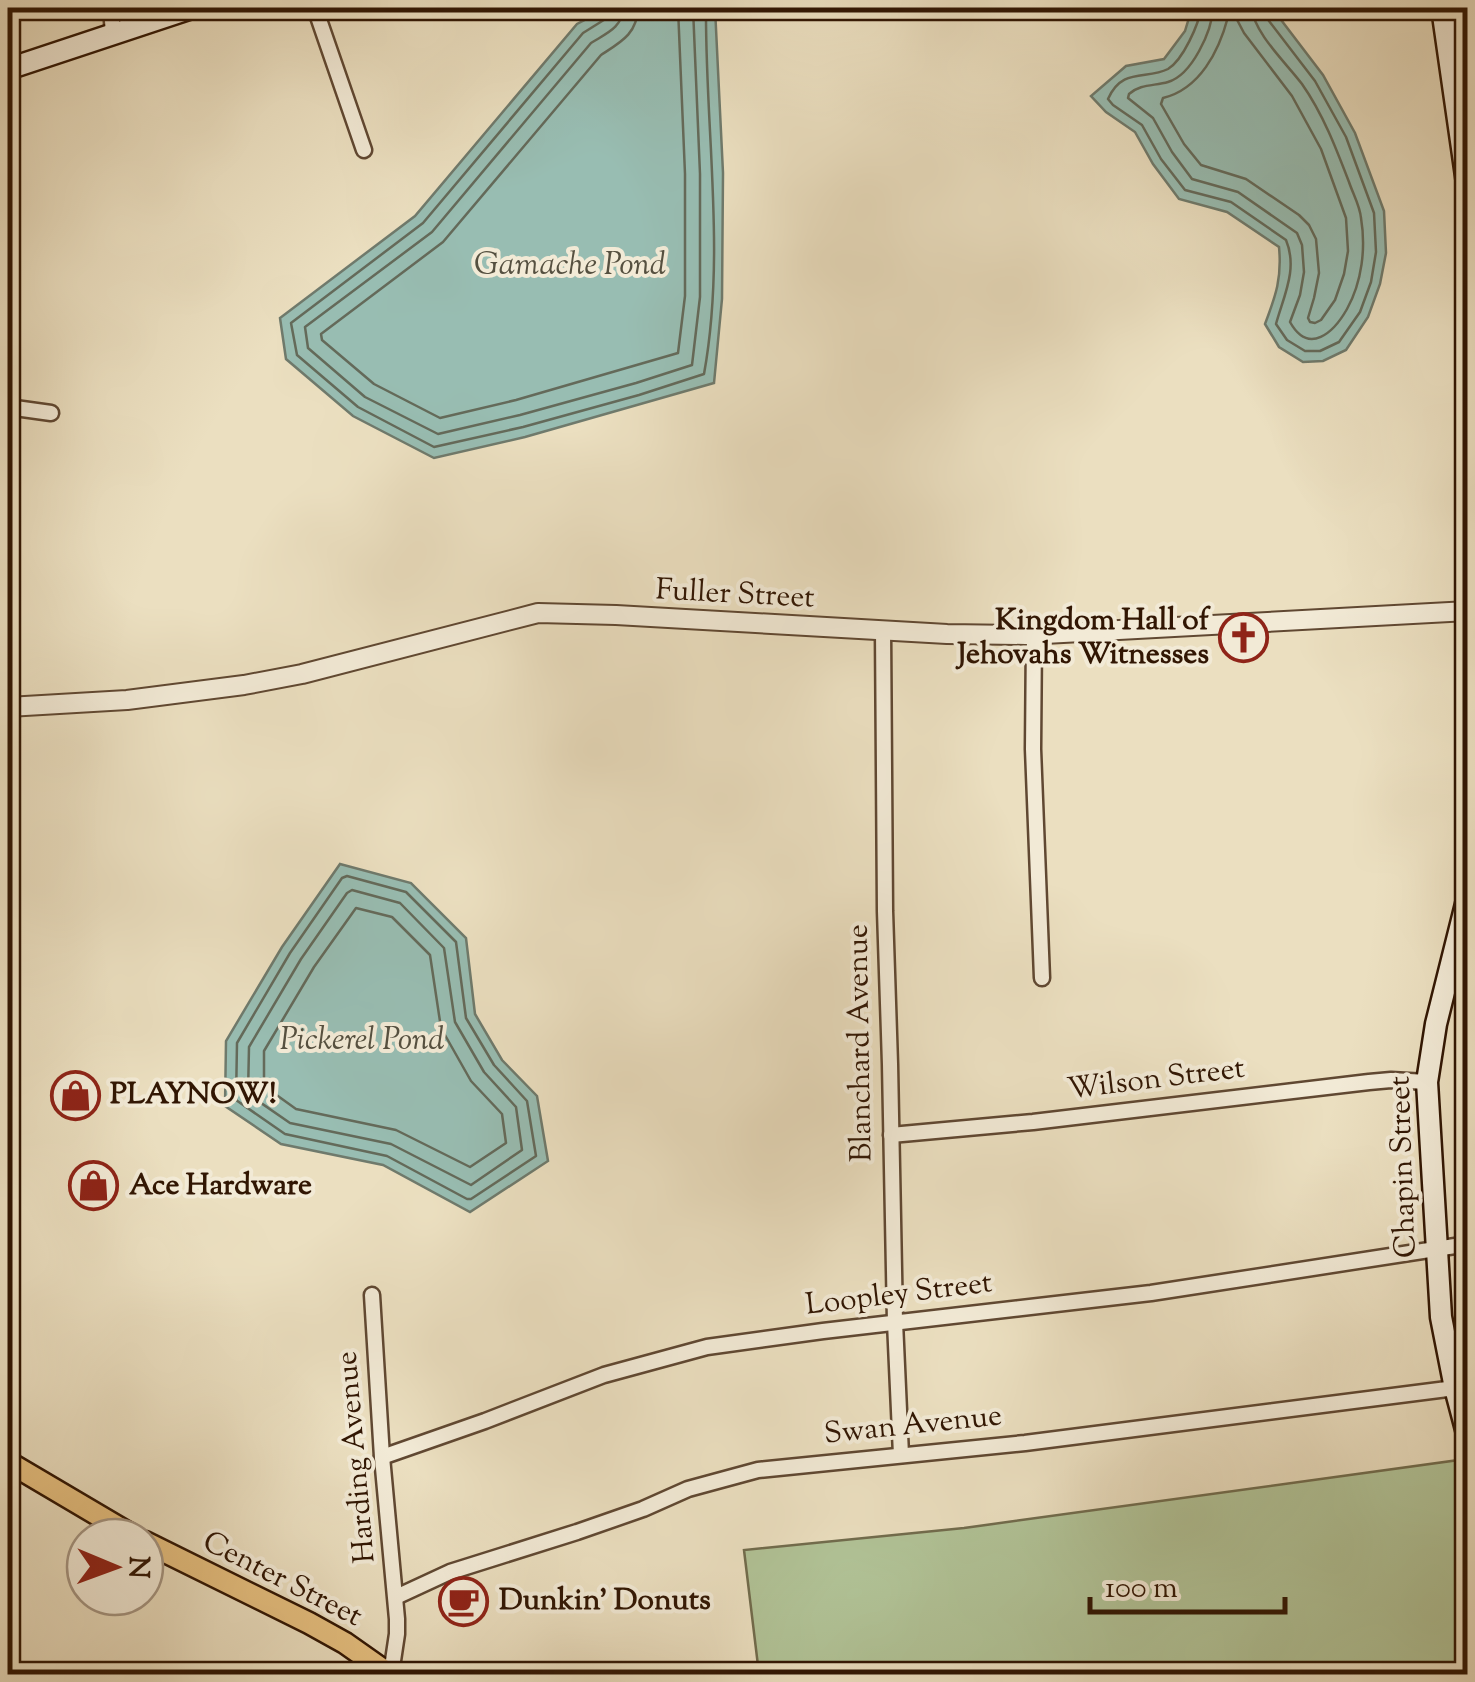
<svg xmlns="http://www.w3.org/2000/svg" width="1475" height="1682" font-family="'Sorts Mill Goudy',serif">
<rect width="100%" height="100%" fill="#ebdfc0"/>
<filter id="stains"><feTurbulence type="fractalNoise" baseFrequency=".002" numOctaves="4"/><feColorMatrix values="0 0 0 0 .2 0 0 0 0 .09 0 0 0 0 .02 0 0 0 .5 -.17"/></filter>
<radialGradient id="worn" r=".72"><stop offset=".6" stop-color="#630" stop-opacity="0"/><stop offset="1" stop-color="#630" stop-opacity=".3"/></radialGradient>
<path fill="#b1c397" stroke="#716c4d" stroke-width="2.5" d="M1459 1460 1468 1502 1467 1674H759L744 1550 964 1528Z"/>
<g fill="#98bdb2" stroke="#6f7a6c" stroke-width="2.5">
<path d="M608 8H715L723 173 722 299 714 383 525 437 434 458 353 416 286 359 280 318 415 216 577 24Z"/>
<path d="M1192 8H1272L1323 75 1355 133 1384 211 1386 253 1380 284 1368 317 1346 350 1323 361 1303 362 1279 347 1265 324C1276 295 1282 278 1279 247L1227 212 1179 199 1153 164 1135 132 1106 112 1091 96 1126 66 1164 59 1185 31Z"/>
<path d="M340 864 411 883 466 938 475 1014 502 1060 537 1096 548 1161 470 1212 383 1165 281 1144 225 1106 226 1041 282 947Z"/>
</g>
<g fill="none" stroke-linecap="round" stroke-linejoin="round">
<g stroke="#646a5a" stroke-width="2.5">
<path d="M610 8 607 18 583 33 423 223 291 323 297 355 358 407 434 447 523 427 639 395 704 374C726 253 705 129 706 8"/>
<path d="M623 8C622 28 607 33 591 43L432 232 305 327 308 348 365 397 438 434 520 415 636 383 692 365 700 297V174L693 8"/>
<path d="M638 8C637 34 621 42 601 55L443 242 321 334 322 340 374 384 440 418 516 400 678 353 685 296V174L678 8"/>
<path d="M1201 8C1199 24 1183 60 1168 69 1146 80 1122 67 1108 99L1113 105 1142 125 1161 159 1185 190 1231 202 1286 240C1298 269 1284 295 1276 324L1287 340 1305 351H1320L1339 342 1360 312 1371 282 1376 252 1374 213 1346 137 1315 81 1266 17 1265 8"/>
<path d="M1213 8C1212 31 1192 75 1168 82 1154 86 1140 84 1129 94L1128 98 1153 118 1172 152 1192 179 1238 192 1297 233 1302 245 1304 272 1300 295 1290 322C1309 356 1334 332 1347 309 1362 282 1366 248 1361 218 1360 206 1353 194 1349 182 1336 148 1323 114 1302 84 1287 64 1253 32 1252 8"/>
<path d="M1234 14 1244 33 1292 96 1321 149 1346 218 1348 251 1344 274 1335 300 1321 320 1315 323 1310 322 1308 318 1314 298 1319 273 1316 239 1309 225 1299 215 1246 179 1201 165 1184 144 1161 104 1163 98C1200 89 1219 51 1228 17Z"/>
<path d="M347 876 406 892 456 942 466 1018 494 1065 527 1101 536 1156 471 1199H467L387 1156 285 1134 236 1100 237 1043 290 953 342 878Z"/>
<path d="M352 890 400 903 444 948 455 1022 484 1072 516 1107 522 1150 471 1185 391 1144 290 1123 248 1094 249 1047 301 959 347 893Z"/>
<path d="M356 908 392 917 430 955 441 1028 471 1081 502 1114 506 1143 470 1167 396 1130 296 1109 264 1086V1051L314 967Z"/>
</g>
<defs>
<g id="minor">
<path d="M111 8 113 34"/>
<path d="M315 8 364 150"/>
<path d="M8 407 51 413"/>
<path d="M883 630 885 911 890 1064 895 1322 901 1455"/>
<path d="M1034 635 1033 749 1042 978"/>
<path d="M891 1135 1033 1122 1369 1082 1391 1080 1427 1082"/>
<path d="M372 1295 382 1457 397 1619V1634L391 1674"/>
<path d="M382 1457 485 1421 604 1375 707 1347 823 1331 1151 1293 1468 1244"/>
<path d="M396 1597 450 1572 577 1532 643 1509 688 1489 758 1470 1025 1443 1455 1388"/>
</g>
<path id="tertiary" d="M8 707 127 700 244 685 302 674 538 613 616 615 947 634 1026 635 1468 611"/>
<g id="secondary">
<path d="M1442 8 1468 190"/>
<path d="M8 69 192 8"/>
<path d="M1468 896 1436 1024 1427 1082 1441 1317 1455 1388 1468 1437"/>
</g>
<g id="primary">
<path d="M8 1462 135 1537"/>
<path d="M145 1542 309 1623 345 1643 389 1674"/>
</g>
</defs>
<use href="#minor" stroke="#604832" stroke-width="19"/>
<use href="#tertiary" stroke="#604832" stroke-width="22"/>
<use href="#secondary" stroke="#311603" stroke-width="25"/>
<use href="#primary" stroke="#311603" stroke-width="25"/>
<use href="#minor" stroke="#f2ead6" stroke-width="14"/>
<use href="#tertiary" stroke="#f2ead6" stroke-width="18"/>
<use href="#secondary" stroke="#f2ead6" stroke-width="20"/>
<use href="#primary" stroke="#e6c080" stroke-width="20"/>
</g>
<defs>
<symbol id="church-ring" viewBox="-11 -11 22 22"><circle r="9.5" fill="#f2ead6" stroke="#8f2418" stroke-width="1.5"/><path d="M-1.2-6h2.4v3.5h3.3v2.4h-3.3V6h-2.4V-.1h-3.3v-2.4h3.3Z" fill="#8f2418"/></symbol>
<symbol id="shop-ring" viewBox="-11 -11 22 22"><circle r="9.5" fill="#f2ead6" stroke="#8f2418" stroke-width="1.5"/><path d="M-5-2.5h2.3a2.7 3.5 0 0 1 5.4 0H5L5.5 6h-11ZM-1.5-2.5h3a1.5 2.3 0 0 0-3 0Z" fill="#8f2418"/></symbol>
<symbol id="cafe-ring" viewBox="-11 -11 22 22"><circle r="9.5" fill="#f2ead6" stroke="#8f2418" stroke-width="1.5"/><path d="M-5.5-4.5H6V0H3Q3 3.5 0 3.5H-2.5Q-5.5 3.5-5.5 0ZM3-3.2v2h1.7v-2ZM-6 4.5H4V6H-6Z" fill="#8f2418"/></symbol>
</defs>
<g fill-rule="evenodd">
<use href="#church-ring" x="1216" y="610" width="55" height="55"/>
<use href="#shop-ring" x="48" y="1068" width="55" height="55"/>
<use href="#shop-ring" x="66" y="1158" width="55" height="55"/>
<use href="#cafe-ring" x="436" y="1574" width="55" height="55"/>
</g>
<g text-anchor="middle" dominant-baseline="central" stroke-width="8" stroke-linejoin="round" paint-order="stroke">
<g font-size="30" fill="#311603" stroke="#f2ead6">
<text transform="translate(735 595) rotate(3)">Fuller Street</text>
<text transform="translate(861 1043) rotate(-91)">Blanchard Avenue</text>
<text transform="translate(1156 1080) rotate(-7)">Wilson Street</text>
<text transform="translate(1404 1167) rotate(-92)">Chapin Street</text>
<text transform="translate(899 1295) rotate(-7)">Loopley Street</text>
<text transform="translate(913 1426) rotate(-6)">Swan Avenue</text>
<text transform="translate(357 1457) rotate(-95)">Harding Avenue</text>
<text transform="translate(282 1580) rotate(27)">Center Street</text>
</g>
<g font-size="30" font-weight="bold" fill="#311603" stroke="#f2ead6" text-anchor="start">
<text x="1209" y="621" text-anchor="end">Kingdom Hall of<tspan x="1209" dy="34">Jehovahs Witnesses</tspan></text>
<text x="110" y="1095">PLAYNOW!</text>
<text x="129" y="1186">Ace Hardware</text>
<text x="499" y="1601">Dunkin' Donuts</text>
</g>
<g font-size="32" font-style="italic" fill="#555040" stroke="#f2ead6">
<text x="570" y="266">Gamache Pond</text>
<text x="362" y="1041">Pickerel Pond</text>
</g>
</g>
<rect width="1475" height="1682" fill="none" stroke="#ebdfc0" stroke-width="40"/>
<rect x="10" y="10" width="1455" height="1662" fill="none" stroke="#311603" stroke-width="5"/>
<rect x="20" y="20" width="1435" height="1642" fill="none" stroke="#311603" stroke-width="2.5"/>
<g transform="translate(115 1567) rotate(91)"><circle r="48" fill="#f2ead6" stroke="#a59582" stroke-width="2.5"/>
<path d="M0-8L18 38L0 25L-18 38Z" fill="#8f2418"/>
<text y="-15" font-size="28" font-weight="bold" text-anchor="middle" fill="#311603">N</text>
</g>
<path d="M1090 1597v15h195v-15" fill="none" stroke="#311603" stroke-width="5"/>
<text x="1105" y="1597" font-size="30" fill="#311603" stroke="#f2ead6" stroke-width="8" paint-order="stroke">100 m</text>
<rect width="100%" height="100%" filter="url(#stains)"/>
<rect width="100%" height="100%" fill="url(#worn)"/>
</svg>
